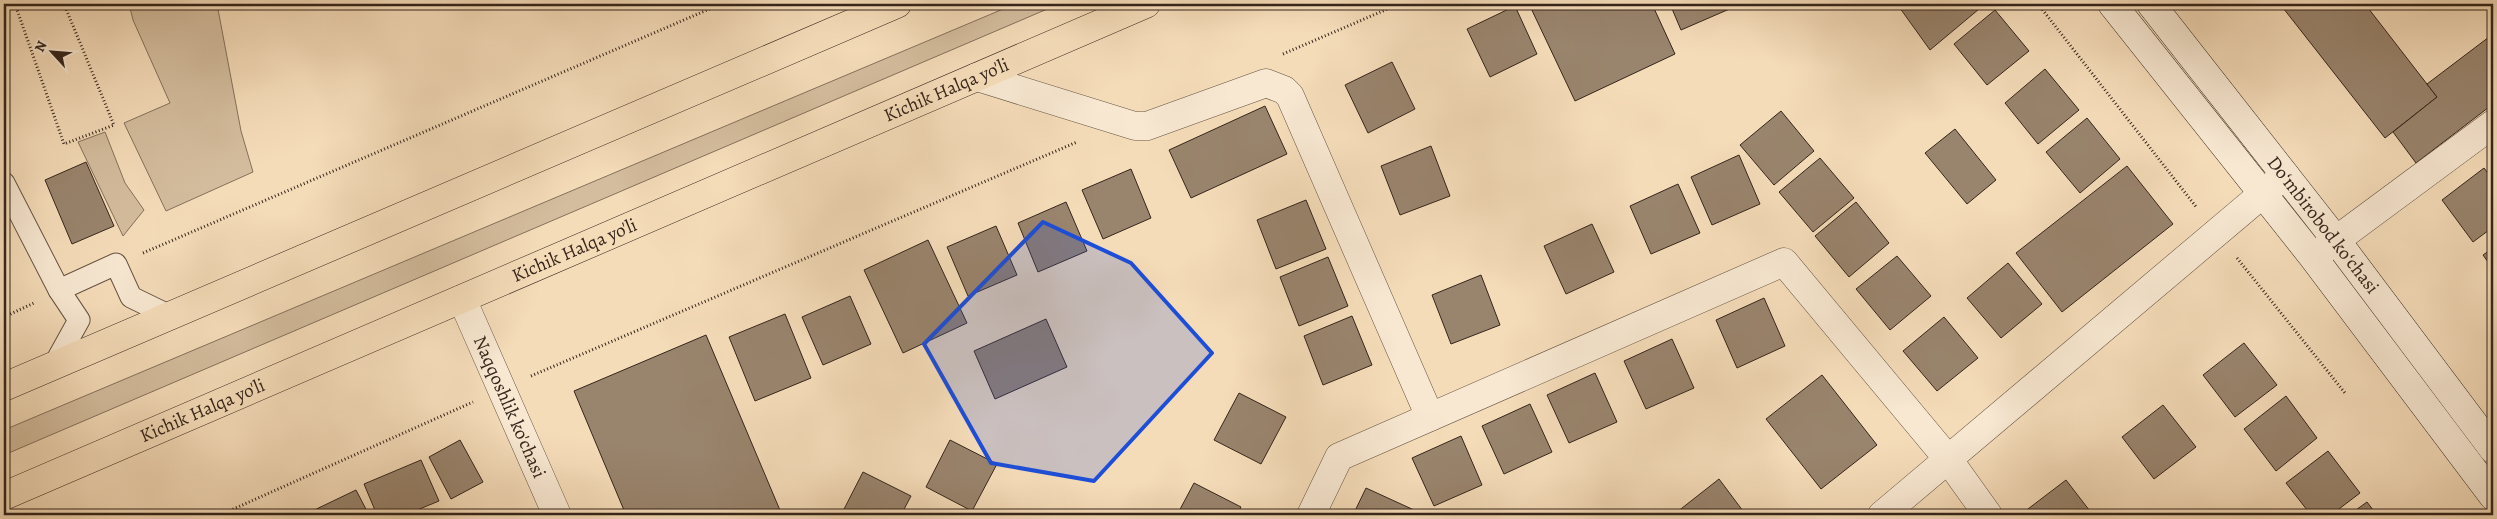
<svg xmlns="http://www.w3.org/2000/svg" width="2497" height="519" font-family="Alegreya,serif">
<rect width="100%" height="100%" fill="#f5dcb9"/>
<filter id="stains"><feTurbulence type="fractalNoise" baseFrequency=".004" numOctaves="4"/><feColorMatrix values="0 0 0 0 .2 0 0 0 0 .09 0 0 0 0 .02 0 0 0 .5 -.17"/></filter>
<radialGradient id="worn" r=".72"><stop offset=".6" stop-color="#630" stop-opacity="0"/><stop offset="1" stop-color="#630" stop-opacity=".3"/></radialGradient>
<g fill="#d4bd9e" stroke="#84715c">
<path d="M129 4H217L241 131 253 172 166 211 124 123 170 103 133 20Z"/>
<path d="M1015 4H1059L4 455V430Z"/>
<path d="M105 132 125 183 144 210 123 236 78 142Z"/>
</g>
<g fill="#99846d" stroke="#35251b">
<path d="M1529 4H1652L1675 54 1575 101Z"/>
<path d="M1670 4H1741L1681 30Z"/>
<path d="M1897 4H1985L1930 50Z"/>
<path d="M2280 4H2365L2437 97 2385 138Z"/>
<path d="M1515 6 1537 54 1490 77 1467 29Z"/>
<path d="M1995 10 2029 51 1987 85 1954 44Z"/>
<path d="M2493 34V104L2416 163 2393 132 2437 97 2427 84Z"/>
<path d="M1392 62 1415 109 1368 133 1345 85Z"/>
<path d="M2045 69 2079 110 2038 144 2005 103Z"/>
<path d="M1265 106 1287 154 1191 198 1169 150Z"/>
<path d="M1781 111 1814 151 1774 185 1740 145Z"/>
<path d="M2087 118 2120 159 2080 193 2046 152Z"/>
<path d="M1955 129 1996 180 1967 204 1925 153Z"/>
<path d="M1431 146 1450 196 1400 215 1381 166Z"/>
<path d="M1739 155 1760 204 1712 225 1691 177Z"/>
<path d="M1820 158 1854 198 1813 232 1779 192Z"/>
<path d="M86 162 114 226 72 244 45 180Z"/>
<path d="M2127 166 2173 224 2062 312 2016 253Z"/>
<path d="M2484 168 2493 180V227L2473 242 2442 200Z"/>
<path d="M1131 169 1151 218 1103 239 1082 190Z"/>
<path d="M1678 184 1700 233 1651 254 1630 206Z"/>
<path d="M1306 200 1326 249 1276 269 1257 220Z"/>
<path d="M1066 202 1087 251 1038 272 1018 223Z"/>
<path d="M1856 202 1889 243 1849 277 1815 236Z"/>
<path d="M1592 224 1614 272 1566 294 1544 246Z"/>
<path d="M996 226 1017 275 968 296 947 247Z"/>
<path d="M928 240 967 323 903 353 864 270Z"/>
<path d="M2493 248V269L2483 255Z"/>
<path d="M1897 256 1931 296 1890 330 1856 289Z"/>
<path d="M1328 257 1348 306 1299 326 1280 277Z"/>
<path d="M2008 263 2042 304 2001 338 1967 298Z"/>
<path d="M1481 275 1500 325 1451 344 1432 295Z"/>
<path d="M850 296 871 344 823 365 802 317Z"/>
<path d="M1764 298 1785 346 1737 368 1716 320Z"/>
<path d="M785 314 811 378 755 401 729 337Z"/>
<path d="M1352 316 1372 365 1323 385 1304 336Z"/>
<path d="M1944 317 1978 358 1937 391 1903 351Z"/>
<path d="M1046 319 1067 367 995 399 974 351Z"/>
<path d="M706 335 782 515H626L574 391Z"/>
<path d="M1672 339 1694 388 1646 409 1624 361Z"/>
<path d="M2244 343 2277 385 2235 417 2203 375Z"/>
<path d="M1595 373 1617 422 1569 443 1547 395Z"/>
<path d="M1822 375 1877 445 1821 489 1766 419Z"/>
<path d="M1239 393 1286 417 1261 464 1214 440Z"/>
<path d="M2286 396 2317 438 2276 471 2244 429Z"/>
<path d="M1530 404 1552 452 1504 474 1482 426Z"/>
<path d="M2163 405 2196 447 2154 479 2122 437Z"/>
<path d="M1461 436 1482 485 1434 506 1412 458Z"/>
<path d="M460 440 483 482 451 499 429 457Z"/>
<path d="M950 440 997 464 972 511 926 487Z"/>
<path d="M2328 451 2360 493 2331 515H2311L2286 483Z"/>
<path d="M421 460 439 501 405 515H377L364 484Z"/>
<path d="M863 472 911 496 901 515H841Z"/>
<path d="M1719 479 1746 515H1680L1677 512Z"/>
<path d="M2066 480 2093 515H2027L2024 512Z"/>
<path d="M1194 483 1241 507 1237 515H1177Z"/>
<path d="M1366 488 1414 510 1411 515H1353Z"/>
<path d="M356 490 369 515H304Z"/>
<path d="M2367 502 2377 515H2349Z"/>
</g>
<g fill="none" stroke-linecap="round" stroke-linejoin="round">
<defs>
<g id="lane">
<path d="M4 183 59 290"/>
<path d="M53 367 79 320 59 290 116 264 131 297 170 316"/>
</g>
<g id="street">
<path d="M977 77 1135 126H1147L1266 83 1284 90 1290 96 1430 417"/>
<path d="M2316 255 2493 124"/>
<path id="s1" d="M462 299 557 515"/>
<path d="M1311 515 1339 457 1784 262 1948 459 1988 515"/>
<path d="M1882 515 2285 175"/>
</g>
<g id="secondary">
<path d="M2112 4 2313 257 2493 496"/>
<path d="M2151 4 2336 240 2493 449"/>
</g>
<g id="highway">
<path d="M4 387 897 4"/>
<path id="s2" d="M4 496 1146 4"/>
</g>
</defs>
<use href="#lane" stroke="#655342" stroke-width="23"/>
<use href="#street" stroke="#655342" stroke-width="29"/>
<use href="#secondary" stroke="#35251b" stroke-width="29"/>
<use href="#highway" stroke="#35251b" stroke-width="29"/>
<g stroke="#35251b" stroke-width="3" stroke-dasharray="1 2.5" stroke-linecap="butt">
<path d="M15 4 64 144 114 125 64 4"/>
<path d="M2038 4 2197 208"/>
<path d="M1283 54 1399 4"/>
<path d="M143 253 721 4"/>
<path d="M2237 258 2345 393"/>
<path d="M4 317 34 303"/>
<path d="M531 376 1077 142"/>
<path d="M220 515 473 402"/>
</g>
<use href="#lane" stroke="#f8e8d2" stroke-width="21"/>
<use href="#street" stroke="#f8e8d2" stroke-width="28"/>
<use href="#secondary" stroke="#f8e8d2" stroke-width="28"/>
<use href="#highway" stroke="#f5dcb9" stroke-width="28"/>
</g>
<path fill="#1d4ed8" fill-opacity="0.2" stroke="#1d4ed8" stroke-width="4" stroke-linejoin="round" d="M1043 222 1131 263 1212 353 1094 481 991 463 924 344Z"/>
<g text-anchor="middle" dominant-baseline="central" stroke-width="4.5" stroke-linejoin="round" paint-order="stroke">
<g font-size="19" fill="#35251b" stroke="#f8e8d2">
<text stroke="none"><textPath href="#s2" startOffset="1026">Kichik Halqa yo'li</textPath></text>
<text transform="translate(2323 225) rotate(52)">Doʻmbirobod koʻchasi</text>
<text stroke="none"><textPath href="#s2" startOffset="621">Kichik Halqa yo'li</textPath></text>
<text stroke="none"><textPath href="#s1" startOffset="118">Naqqoshlik ko'chasi</textPath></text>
<text stroke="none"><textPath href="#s2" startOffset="216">Kichik Halqa yo'li</textPath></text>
</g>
</g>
<rect width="2497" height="519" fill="none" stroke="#f5dcb9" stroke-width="20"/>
<rect x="5" y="5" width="2487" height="509" fill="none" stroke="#35251b" stroke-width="2.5"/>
<rect x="10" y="10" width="2477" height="499" fill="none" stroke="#35251b"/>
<g transform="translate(52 52) rotate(296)" stroke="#f8e8d2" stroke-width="4" paint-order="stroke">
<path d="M0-4L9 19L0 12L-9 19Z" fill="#35251b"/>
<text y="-8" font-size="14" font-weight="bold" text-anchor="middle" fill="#35251b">N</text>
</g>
<rect width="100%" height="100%" filter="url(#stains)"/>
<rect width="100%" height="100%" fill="url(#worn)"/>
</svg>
